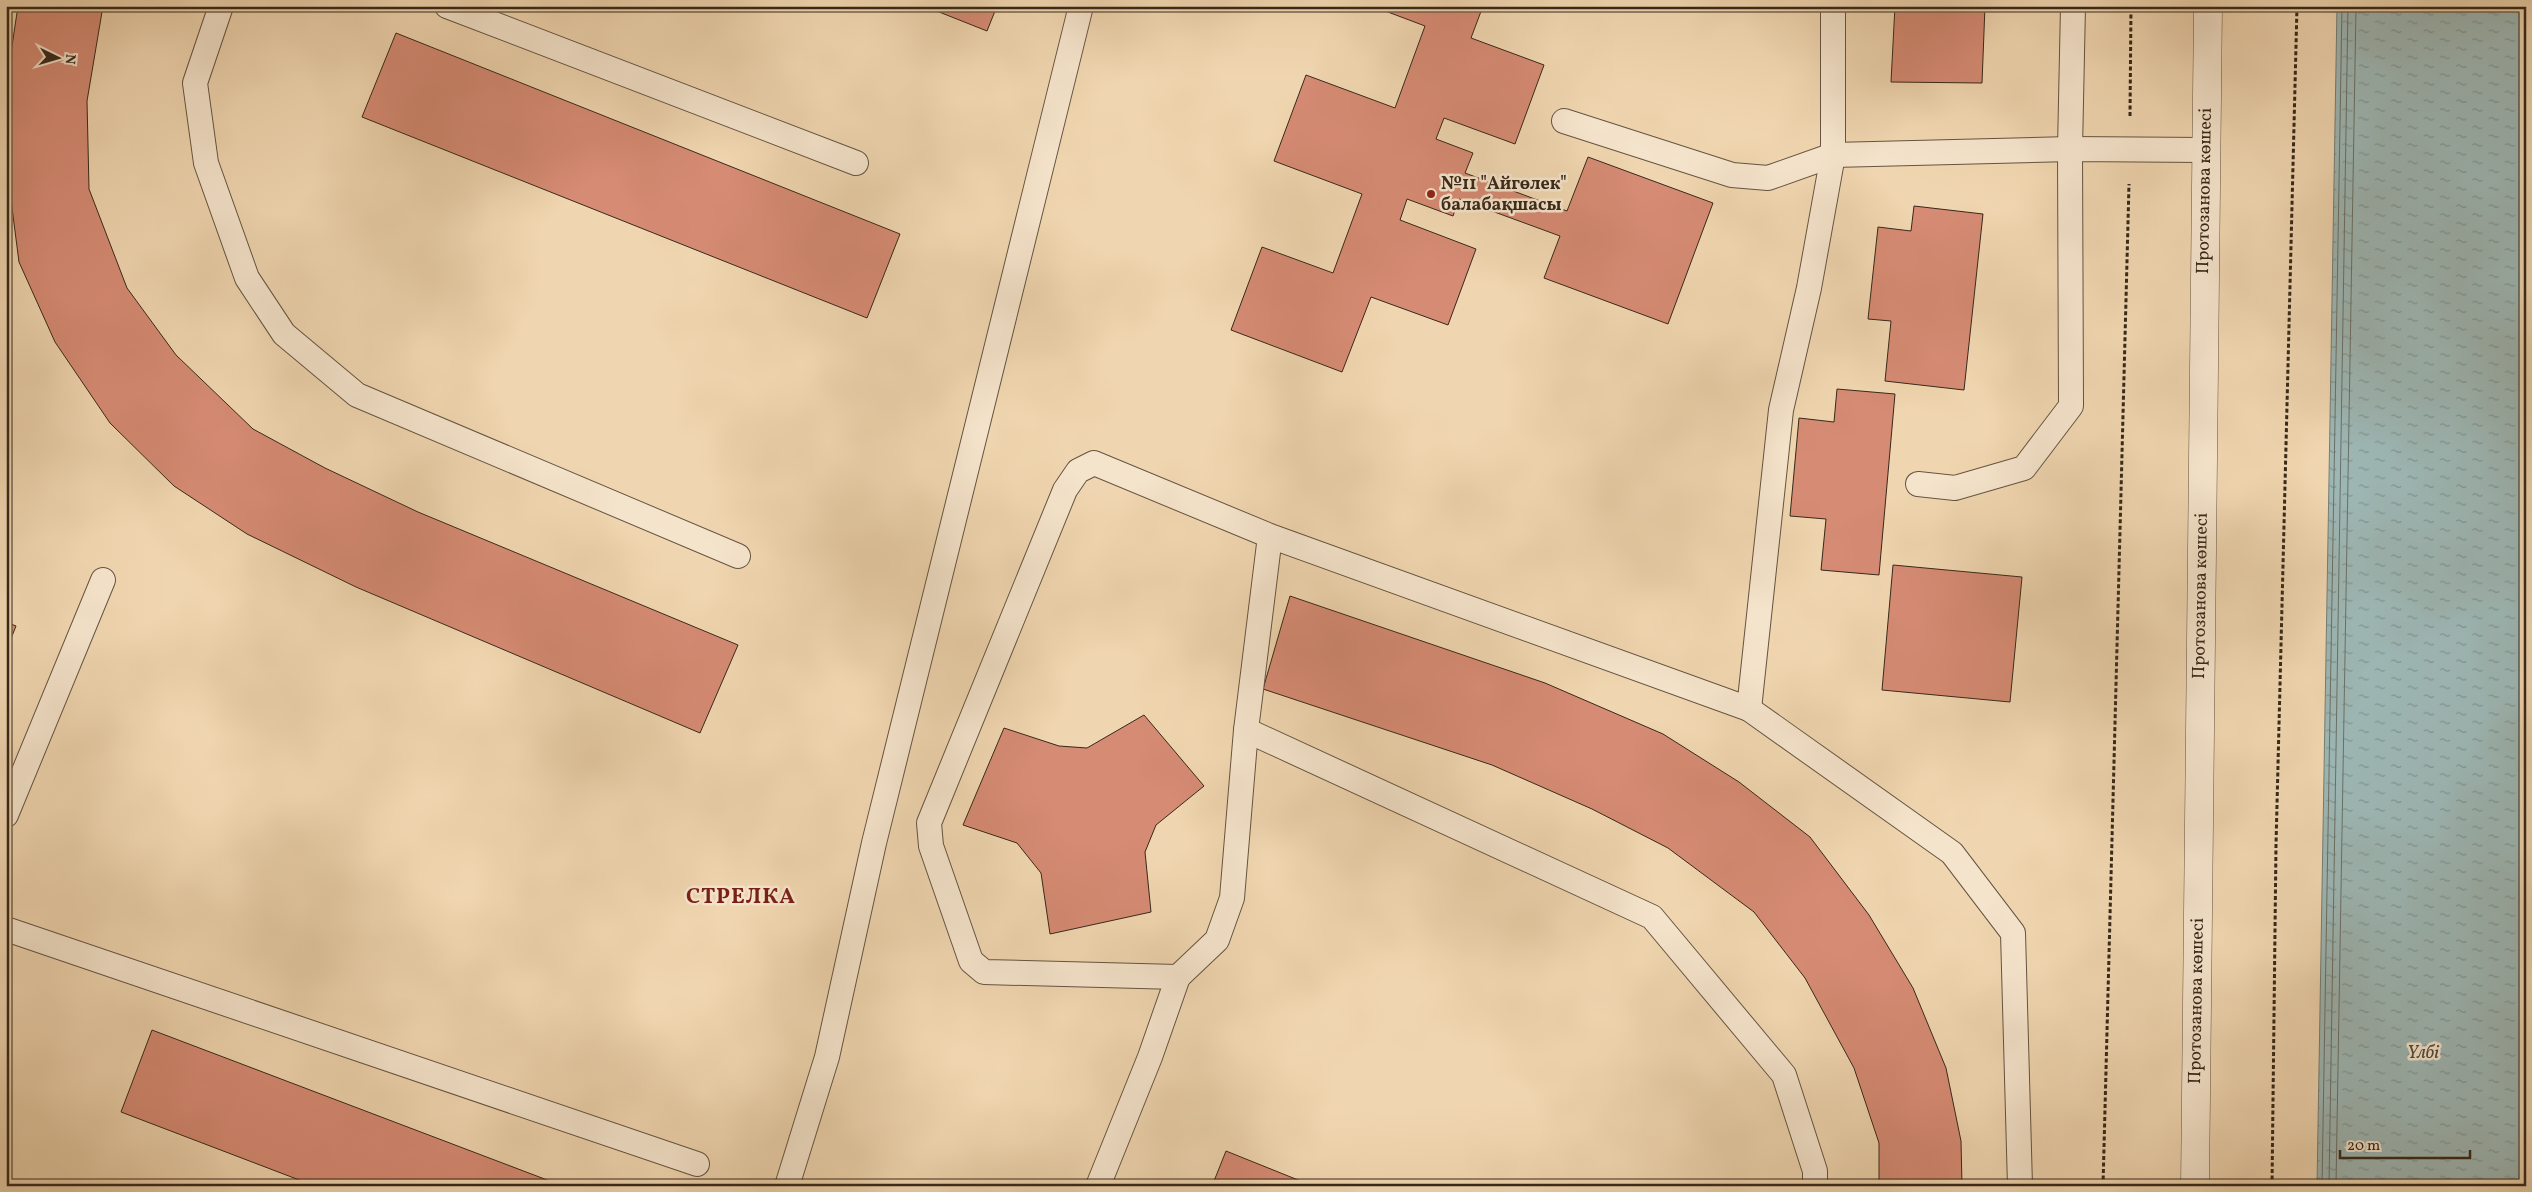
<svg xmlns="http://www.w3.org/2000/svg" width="2532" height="1192" font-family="Vollkorn,serif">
<defs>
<pattern id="water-ripples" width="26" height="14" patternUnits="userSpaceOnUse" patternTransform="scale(1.25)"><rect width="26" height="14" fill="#9db7b4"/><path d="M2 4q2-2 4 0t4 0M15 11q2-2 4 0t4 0" fill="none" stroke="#819592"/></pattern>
</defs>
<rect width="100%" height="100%" fill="#f0d6b0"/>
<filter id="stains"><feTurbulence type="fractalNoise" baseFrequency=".004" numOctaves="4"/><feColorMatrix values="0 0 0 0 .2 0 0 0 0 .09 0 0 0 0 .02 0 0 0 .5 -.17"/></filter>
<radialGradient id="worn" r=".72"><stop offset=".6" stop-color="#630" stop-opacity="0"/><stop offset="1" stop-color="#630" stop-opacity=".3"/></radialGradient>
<path fill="url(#water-ripples)" stroke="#747e76" d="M2337 6H2526V1186H2317Z"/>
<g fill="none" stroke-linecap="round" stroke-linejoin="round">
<g stroke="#6a7067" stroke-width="1">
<path d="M2322 1186 2342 6"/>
<path d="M2329 1186 2348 6"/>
<path d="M2336 1186 2356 6"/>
</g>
</g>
<g fill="#d68b74" stroke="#37281a">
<path d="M18 6H103L87 101 89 189 127 288 176 355 253 429 325 468 418 512 738 645 700 733 356 587 247 534 174 486 110 423 55 342 19 262 7 169 9 66Z"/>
<path d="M924 6H997L987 31Z"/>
<path d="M1372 6H1483L1471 38 1544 65 1515 144 1444 118 1436 139 1473 153 1465 173 1567 211 1588 157 1713 203 1668 324 1544 278 1560 236 1459 199 1453 216 1407 199 1400 220 1476 249 1448 325 1371 297 1342 372 1231 330 1262 247 1333 273 1362 194 1274 161 1306 75 1395 108 1425 26Z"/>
<path d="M1895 6H1985L1982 83 1891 82Z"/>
<path d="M396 33 900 234 867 318 362 117Z"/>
<path d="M1914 206 1983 214 1964 390 1885 381 1891 321 1868 319 1878 227 1911 231Z"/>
<path d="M1837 389 1895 394 1879 575 1821 570 1826 519 1790 516 1799 418 1834 422Z"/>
<path d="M1893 565 2022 577 2010 702 1882 690Z"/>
<path d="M1290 596 1545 683 1663 734 1739 782 1810 837 1869 915 1913 988 1946 1068 1961 1141 1962 1186H1879V1143L1854 1068 1805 978 1754 912 1668 848 1592 809 1492 765 1263 689Z"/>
<path d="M6 622 16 626 6 651Z"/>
<path d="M1144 715 1204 786 1156 825 1145 852 1151 912 1050 934 1041 873 1017 843 963 825 1004 728 1059 746 1087 748Z"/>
<path d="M152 1030 563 1186H315L121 1112Z"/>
<path d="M1226 1151 1313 1186H1212Z"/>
</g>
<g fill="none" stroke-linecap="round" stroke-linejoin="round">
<defs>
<g id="service">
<path d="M221 6 195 83 206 163 247 278 284 334 357 395 738 556"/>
<path d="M447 6 856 163"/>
<path d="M1564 121 1732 175 1768 178 1833 155 2070 149 2205 150"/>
<path d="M1918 484 1955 488 2024 468 2071 406 2070 149 2073 6"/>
<path d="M1270 536 1246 730 1232 898 1217 940 1178 977 984 972 971 961 931 846 929 823 1065 490 1078 471 1094 463 1270 536 1749 709 1952 853 2013 933 2020 1186"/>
<path d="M1749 709 1781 410 1809 288 1833 155V6"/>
<path d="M1246 730 1652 917 1784 1075 1815 1171V1186"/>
<path d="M6 815 103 580"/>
<path d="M6 929 697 1164"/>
<path d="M787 1186 827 1057 874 843 1081 6"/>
<path d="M1098 1186 1150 1057 1178 977"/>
</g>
<path id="tertiary" d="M2195 1186 2208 6"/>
</defs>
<use href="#service" stroke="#655440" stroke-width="26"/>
<use href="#tertiary" stroke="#655440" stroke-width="29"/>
<g stroke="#37281a" stroke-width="3" stroke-dasharray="4 2.5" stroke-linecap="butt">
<path d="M2130 116 2131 6"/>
<path d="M2103 1186 2129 184"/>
<path d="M2272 1186 2276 845 2297 6"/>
</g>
<use href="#service" stroke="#f5e4cc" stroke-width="24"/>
<use href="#tertiary" stroke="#f5e4cc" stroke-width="28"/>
</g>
<circle fill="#8f2418" stroke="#f5e4cc" stroke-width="2" cx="1431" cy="194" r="5"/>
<g text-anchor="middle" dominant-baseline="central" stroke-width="5" stroke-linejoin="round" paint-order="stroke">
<g font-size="18" font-weight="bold" fill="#37281a" stroke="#f5e4cc" text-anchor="start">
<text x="1441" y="184">№11 "Айгөлек"<tspan x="1441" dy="21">балабақшасы</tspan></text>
</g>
<g font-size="18" fill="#37281a" stroke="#f5e4cc">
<text transform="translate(2205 191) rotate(-89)">Протозанова көшесі</text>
<text transform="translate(2201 596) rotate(-89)">Протозанова көшесі</text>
<text transform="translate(2197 1001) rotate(-89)">Протозанова көшесі</text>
</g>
<g font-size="19" font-style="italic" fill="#504c40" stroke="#f5e4cc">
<text x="2423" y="1053">Үлбі</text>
</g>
<g font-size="22" font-weight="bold" letter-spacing="1" fill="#7a1f14" stroke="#f5e4cc">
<text x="741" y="897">СТРЕЛКА</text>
</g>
</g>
<rect width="2532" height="1192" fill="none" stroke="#f0d6b0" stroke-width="25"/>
<rect x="8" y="8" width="2517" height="1177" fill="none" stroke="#37281a" stroke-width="2.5"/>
<rect x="12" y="12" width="2507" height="1167" fill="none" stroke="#37281a"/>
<g transform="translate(58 58) rotate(95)" stroke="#f5e4cc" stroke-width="4" paint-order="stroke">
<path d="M0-4L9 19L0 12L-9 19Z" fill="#37281a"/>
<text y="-8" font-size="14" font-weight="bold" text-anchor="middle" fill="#37281a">N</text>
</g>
<path d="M2340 1150v8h130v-8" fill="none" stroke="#37281a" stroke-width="2.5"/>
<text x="2347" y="1150" font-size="15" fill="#37281a" stroke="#f5e4cc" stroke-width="4" paint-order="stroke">20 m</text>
<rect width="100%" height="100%" filter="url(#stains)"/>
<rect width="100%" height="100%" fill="url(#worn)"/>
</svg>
